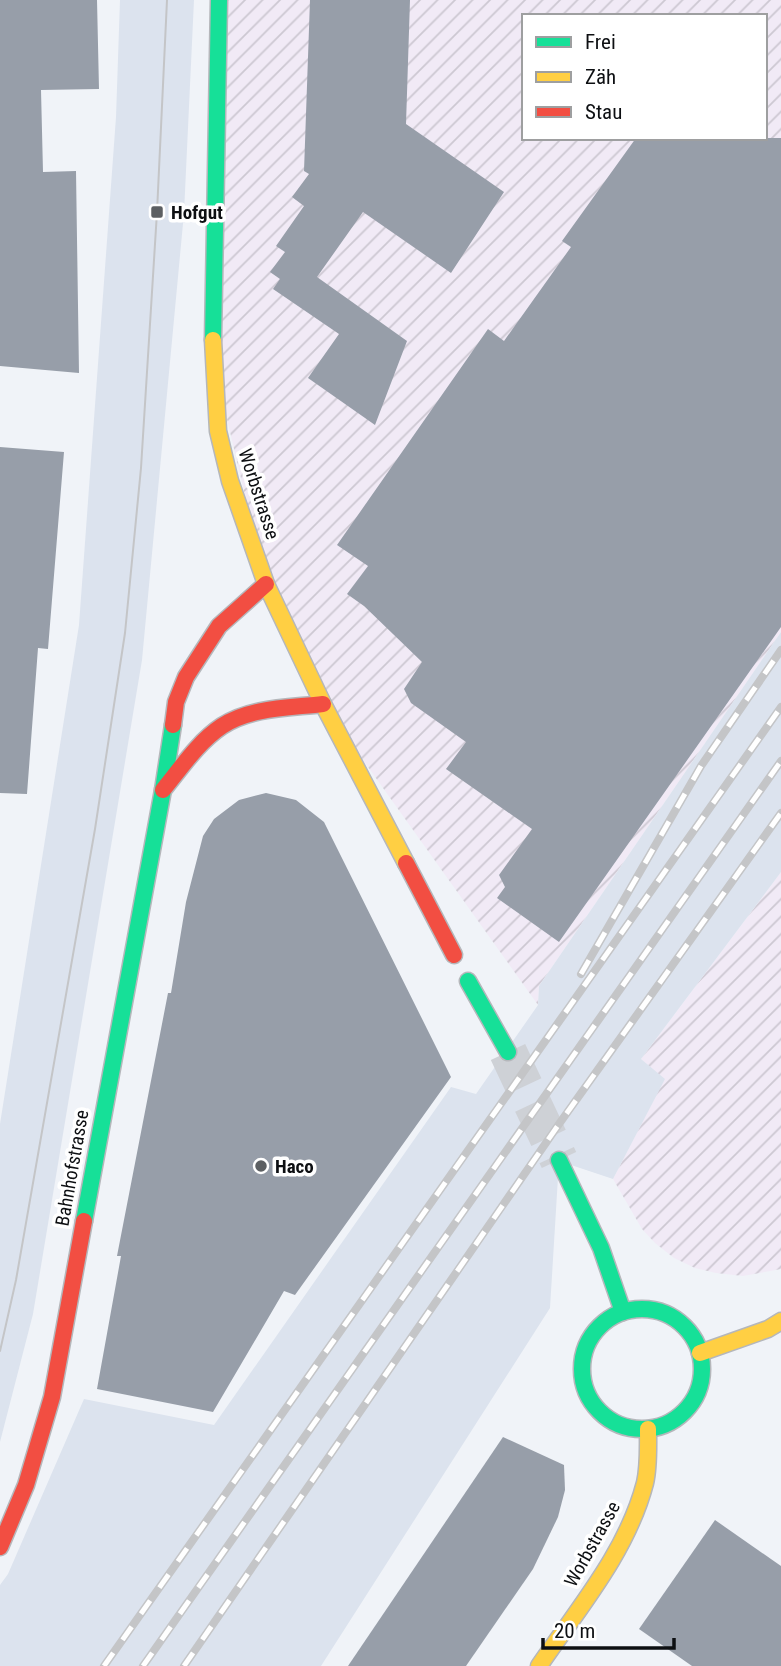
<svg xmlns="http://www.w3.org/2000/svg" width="781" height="1666" font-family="'Roboto Condensed',sans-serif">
<defs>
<pattern id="industrial-furrows" width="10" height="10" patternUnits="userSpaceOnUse" patternTransform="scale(1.75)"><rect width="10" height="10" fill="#f1eaf6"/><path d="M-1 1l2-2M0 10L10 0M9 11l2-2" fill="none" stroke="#cdc8d2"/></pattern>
</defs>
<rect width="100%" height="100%" fill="#f0f3f8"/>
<g fill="url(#industrial-furrows)" fill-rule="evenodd">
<path d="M219 0H781V632L539 986 538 1005 323 704 266 584 213 360ZM524 16H765V138H524Z"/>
<path d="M781 872V1269L743 1276 716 1273 695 1268 674 1258 655 1243 642 1229 613 1179 664 1080 641 1059Z"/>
</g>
<g fill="#dce3ee">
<path d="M120 0H194L184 213 142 660 33 1314 0 1442V1124L79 625 116 117Z"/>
<path d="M781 632V872L641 1059 665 1079 613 1179 559 1161 550 1308 321 1666H0V1585L8 1574 84 1399 214 1425 451 1087 476 1094 538 1005 539 986Z"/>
</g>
<g fill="#979ea9">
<path d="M0 0H97L99 89 41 90 43 172 76 171 79 373 0 366Z"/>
<path d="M310 0H410L406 124 504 192 451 273 363 212 317 277 407 341 375 425 308 378 339 334 273 289 280 279 270 272 285 252 276 246 304 206 292 197 309 174 304 171Z"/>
<path d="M636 138H781V627L559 942 497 898 505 887 499 875 532 829 446 769 466 742 411 703 404 689 422 662 364 606 347 594 368 566 337 545 488 329 504 341 571 247 562 241Z"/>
<path d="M0 447 64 452 48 649 38 648 27 794 0 793Z"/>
<path d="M266 793 296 800 324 822 451 1077 295 1295 284 1291 213 1412 97 1389 121 1256H117L168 993H171L186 902 203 836 214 819 239 800Z"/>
<path d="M503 1437 564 1465 565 1490 558 1517 533 1569 466 1666H348Z"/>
<path d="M715 1520 781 1566V1666H692L639 1629Z"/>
</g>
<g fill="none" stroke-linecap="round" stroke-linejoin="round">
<path stroke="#ced1d6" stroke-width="38" stroke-dasharray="38 19" stroke-linecap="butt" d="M508 1052 559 1160"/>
<defs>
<g id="fast">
<path d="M213 340 219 0"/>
<path d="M468 981 508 1052"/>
<path d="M559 1160 601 1248 623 1312"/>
<path d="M84 1221 163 790 173 725"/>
<circle cx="642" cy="1369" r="60"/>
</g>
<g id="slow">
<path d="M213 340 218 431 230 481 266 584 323 704 406 863"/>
<path d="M700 1353 768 1329 781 1321"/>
<path d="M539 1666C578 1609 627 1552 645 1483 649 1466 648 1447 648 1429"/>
</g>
<g id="jam">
<path d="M173 725 176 702 186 677 219 626 266 584"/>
<path d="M163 790C181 768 198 742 222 726 251 707 290 708 323 704"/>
<path d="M406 863 454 955"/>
<path d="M0 1547 26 1485 52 1397 84 1221"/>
</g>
</defs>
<use href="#fast" stroke="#b5b7bb" stroke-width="19"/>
<use href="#slow" stroke="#b5b7bb" stroke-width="19"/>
<use href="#jam" stroke="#b5b7bb" stroke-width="19"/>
<use href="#fast" stroke="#16e098" stroke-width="16"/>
<use href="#slow" stroke="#ffcf43" stroke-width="16"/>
<use href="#jam" stroke="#f24e42" stroke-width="16"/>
<path stroke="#c4c5c7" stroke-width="2" d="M0 1351 16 1280 95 829 125 633 141 468 157 212 167 0"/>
<defs>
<g id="rail">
<path d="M581 974 701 766 781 650"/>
<path d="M104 1666 781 707"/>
<path d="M143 1666 781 761"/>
<path d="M184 1666 559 1124 781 813"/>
</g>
</defs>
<use href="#rail" stroke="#c4c5c7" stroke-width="8"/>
<use href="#rail" stroke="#fff" stroke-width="5" stroke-dasharray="16" stroke-linecap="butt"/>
</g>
<g fill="#5c5f62" stroke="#fff" stroke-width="2.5">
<rect x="150" y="205" width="14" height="14" rx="3.5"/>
<circle cx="261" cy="1166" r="7"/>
</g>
<g text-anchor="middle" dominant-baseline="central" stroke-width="7" stroke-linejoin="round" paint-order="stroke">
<g font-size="19" font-weight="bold" fill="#0d0f12" stroke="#fff" text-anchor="start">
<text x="171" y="212">Hofgut</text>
<text x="275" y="1166">Haco</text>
</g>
<g font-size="19" fill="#0d0f12" stroke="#fff">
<text transform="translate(259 494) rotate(72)">Worbstrasse</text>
<text transform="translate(72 1168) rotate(-80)">Bahnhofstrasse</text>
<text transform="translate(592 1544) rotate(-61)">Worbstrasse</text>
</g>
</g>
<rect x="522" y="14" width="245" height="126" fill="#ffffff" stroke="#9e9fa0" stroke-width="2"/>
<rect x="536" y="37" width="35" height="10" fill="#16e098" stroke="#9e9fa0" stroke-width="2"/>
<text x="585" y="49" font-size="21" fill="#0d0f12">Frei</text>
<rect x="536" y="72" width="35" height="10" fill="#ffcf43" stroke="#9e9fa0" stroke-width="2"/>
<text x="585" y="84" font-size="21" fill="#0d0f12">Zäh</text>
<rect x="536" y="107" width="35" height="10" fill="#f24e42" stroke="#9e9fa0" stroke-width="2"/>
<text x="585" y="119" font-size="21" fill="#0d0f12">Stau</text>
<path d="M543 1638v10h131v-10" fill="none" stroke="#0d0f12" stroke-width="3.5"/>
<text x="554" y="1638" font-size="21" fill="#0d0f12" stroke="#ffffff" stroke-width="5" paint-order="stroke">20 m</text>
</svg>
